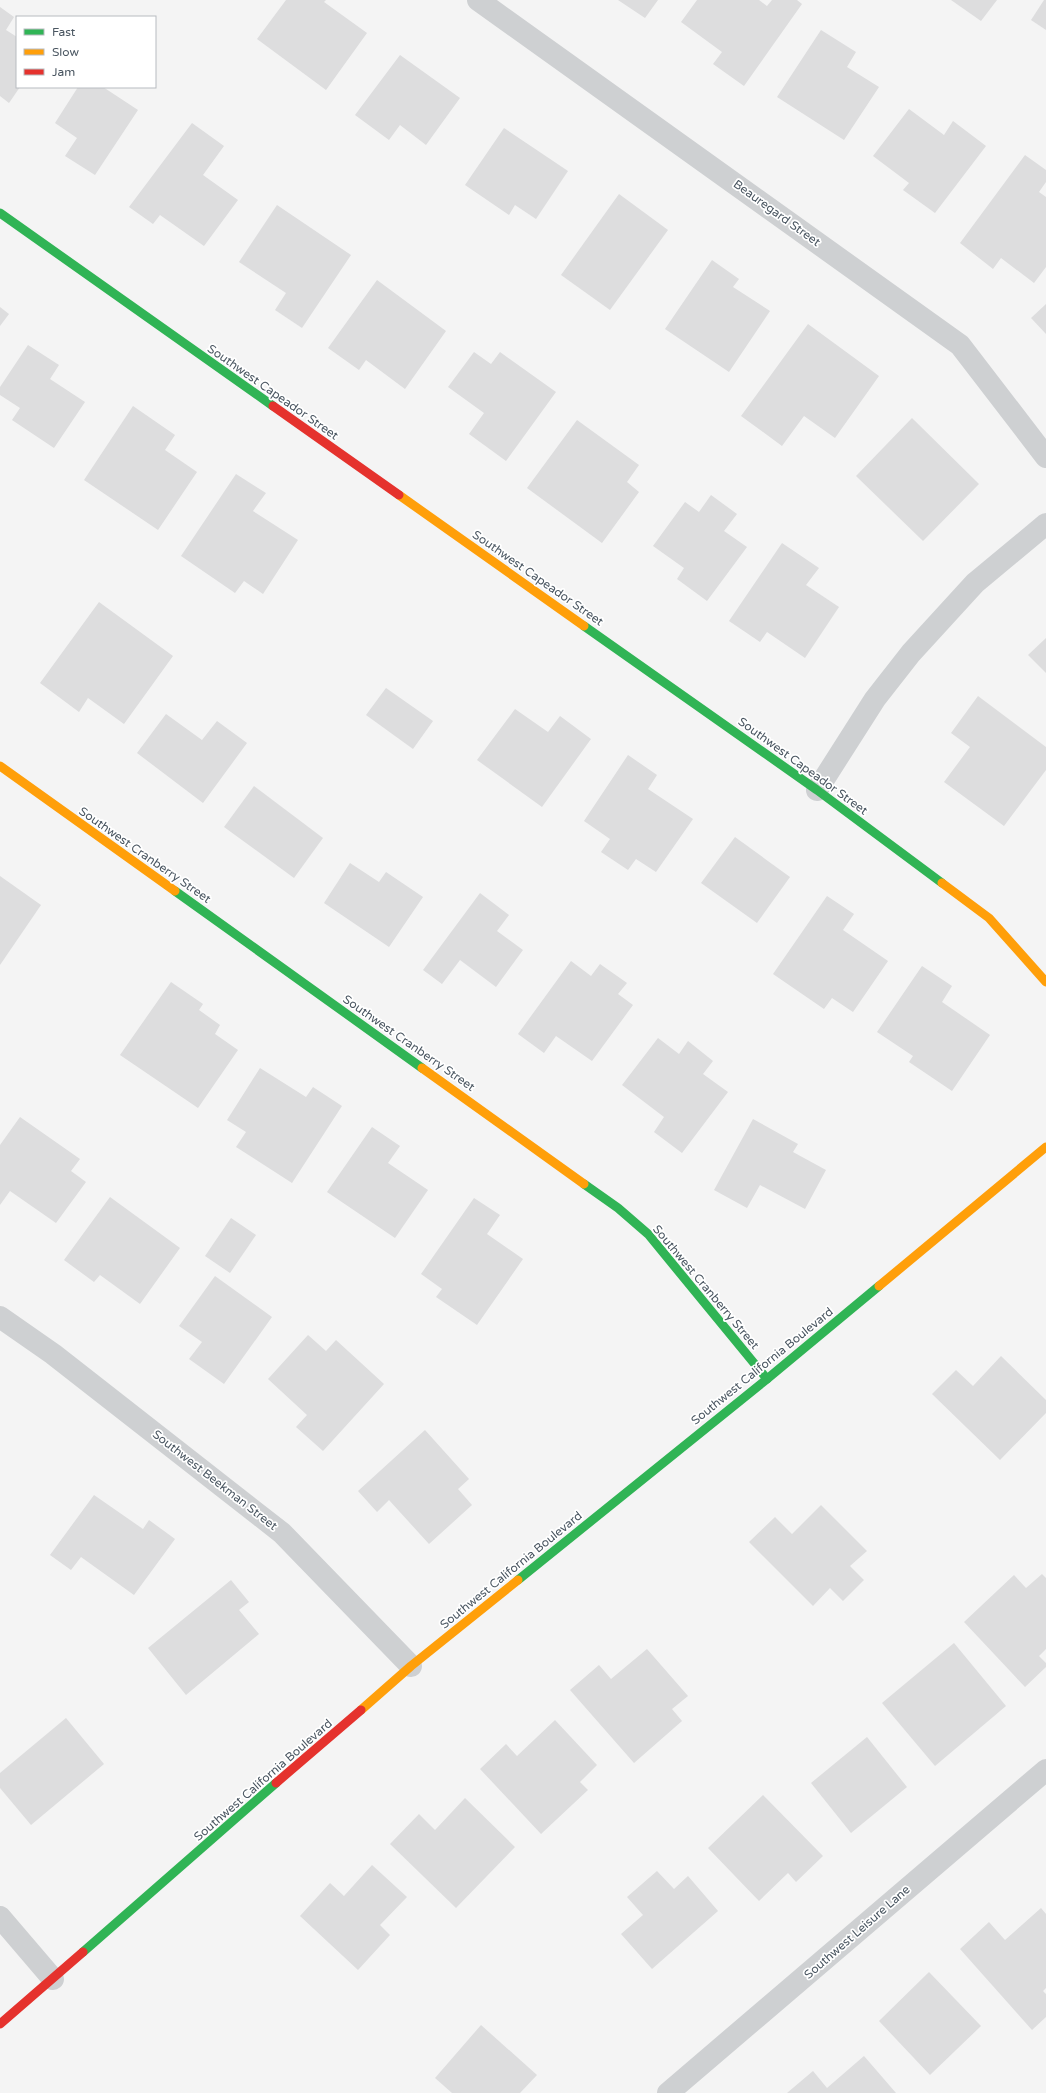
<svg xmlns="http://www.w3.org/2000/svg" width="1046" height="2093" font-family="'Varela Round',sans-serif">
<rect width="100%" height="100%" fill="#f4f4f4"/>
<g fill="#ddddde">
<path d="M286 0H326L324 2 367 33 326 90 257 39Z"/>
<path d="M618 0H658L645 18Z"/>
<path d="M697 0H759L767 6 772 0H797L802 4 744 86 713 64 722 52 681 22Z"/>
<path d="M951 0H997L981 21Z"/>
<path d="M1044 0H1046V30L1031 20Z"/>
<path d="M0 7 14 17 6 30 17 37V87H20L9 103 0 96Z"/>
<path d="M821 30 856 52 847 67 879 87 844 140 777 97Z"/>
<path d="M400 55 460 98 426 145 400 125 389 140 355 115Z"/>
<path d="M78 87H103L138 110 95 175 65 156 77 138 55 123Z"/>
<path d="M909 109 944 135 953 121 986 146 935 213 903 190 909 183 873 156Z"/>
<path d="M192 123 224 146 203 175 238 200 204 246 160 215 153 224 129 207Z"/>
<path d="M504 128 568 171 536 219 515 205 509 215 465 185Z"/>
<path d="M1025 155 1046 170V182L1039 192 1046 197V267L1034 283 1001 258 993 269 960 243Z"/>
<path d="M619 194 668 230 610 310 561 275Z"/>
<path d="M277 205 351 255 302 328 275 310 286 293 239 262Z"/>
<path d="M712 260 739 279 733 287 770 311 729 372 665 329Z"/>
<path d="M377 280 446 331 405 389 366 360 359 370 328 348Z"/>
<path d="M1046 304V334L1031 318Z"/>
<path d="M0 307 9 314 0 326Z"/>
<path d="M808 324 879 376 835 438 804 416 782 446 741 416Z"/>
<path d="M28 345 59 365 50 379 85 402 54 448 12 420 20 408 0 395V387Z"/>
<path d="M474 352 491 364 500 352 556 392 506 461 469 434 484 413 448 387Z"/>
<path d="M133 406 175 435 165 450 197 472 158 530 84 480Z"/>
<path d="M912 418 979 484 923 541 856 476Z"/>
<path d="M577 420 639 465 627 482 639 492 602 543 527 488Z"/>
<path d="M236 474 266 493 253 511 298 540 263 594 244 581 235 593 181 556Z"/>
<path d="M711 495 737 514 724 531 747 547 707 601 677 579 684 568 653 546 685 502 699 512Z"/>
<path d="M782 543 819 568 806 585 839 607 805 658 767 632 760 642 729 621Z"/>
<path d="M99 602 173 656 124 724 88 698 79 712 40 683Z"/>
<path d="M1046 638V673L1028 655Z"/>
<path d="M386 688 433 721 413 749 366 715Z"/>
<path d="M978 696 1046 747V770L1004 826 944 782 970 747 951 733Z"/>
<path d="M515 709 548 732 560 716 591 739 542 807 477 760Z"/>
<path d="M166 714 202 740 217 721 247 743 203 803 137 753Z"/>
<path d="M628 755 657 775 648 789 693 819 656 872 636 859 628 870 601 852 610 839 584 821Z"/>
<path d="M254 786 323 838 294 878 224 827Z"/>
<path d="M735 837 790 877 757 923 701 883Z"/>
<path d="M350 863 379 882 386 872 423 897 389 947 324 903Z"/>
<path d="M0 876 41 905 0 965Z"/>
<path d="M480 893 509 915 497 931 523 950 496 987 460 960 442 984 423 970Z"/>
<path d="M827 896 854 914 843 930 888 961 853 1012 832 998 824 1009 773 974Z"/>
<path d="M571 961 591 976 600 964 627 983 618 994 633 1005 592 1061 556 1036 544 1053 518 1034Z"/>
<path d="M922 966 952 986 942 1002 990 1035 952 1091 909 1062 913 1056 877 1032Z"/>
<path d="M171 982 203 1004 199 1010 220 1025 215 1034 238 1050 198 1108 120 1055Z"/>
<path d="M658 1038 679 1054 688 1041 713 1061 703 1074 728 1092 682 1153 654 1132 664 1117 622 1085Z"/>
<path d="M260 1068 306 1097 313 1087 342 1106 292 1183 236 1147 246 1132 227 1120Z"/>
<path d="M20 1117 80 1159 71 1171 86 1182 56 1223 10 1191 0 1205V1145Z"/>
<path d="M753 1119 798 1144 793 1152 826 1170 805 1209 760 1185 747 1208 714 1190Z"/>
<path d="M372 1127 400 1146 388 1163 428 1190 395 1238 327 1192Z"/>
<path d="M110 1197 180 1248 140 1304 100 1275 94 1282 64 1260Z"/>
<path d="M474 1198 500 1215 487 1234 523 1259 477 1325 436 1297 442 1289 421 1274Z"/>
<path d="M231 1218 256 1235 230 1273 205 1256Z"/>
<path d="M215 1276 272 1317 224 1384 189 1359 202 1342 179 1326Z"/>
<path d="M308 1335 326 1351 336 1340 384 1384 323 1451 296 1427 307 1415 268 1379Z"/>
<path d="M1001 1356 1046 1400V1413L1000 1460 932 1394 956 1370 973 1386Z"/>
<path d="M425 1430 469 1479 458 1489 472 1505 429 1544 389 1500 377 1512 358 1491Z"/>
<path d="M94 1495 143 1529 149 1520 175 1539 134 1595 81 1557 71 1570 50 1555Z"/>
<path d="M821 1505 867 1551 850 1566 864 1580 843 1601 830 1588 813 1606 749 1542 775 1517 792 1534Z"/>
<path d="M1042 1574 1046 1578V1649L1039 1656 1046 1663V1667L1025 1687 964 1622 1014 1575 1026 1588Z"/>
<path d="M231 1580 249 1602 239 1610 259 1634 186 1695 148 1648Z"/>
<path d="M954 1643 1006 1706 935 1766 882 1703Z"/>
<path d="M647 1649 688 1696 672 1709 682 1721 634 1763 570 1690 599 1665 611 1679Z"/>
<path d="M66 1718 104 1764 31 1825 0 1788V1773Z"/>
<path d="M555 1720 597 1765 580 1782 588 1790 541 1834 480 1769 506 1744 517 1756Z"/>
<path d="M867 1737 907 1787 851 1833 811 1783Z"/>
<path d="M763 1795 823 1856 796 1882 788 1873 759 1901 708 1848Z"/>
<path d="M465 1798 515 1847 456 1908 390 1844 419 1814 435 1830Z"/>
<path d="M372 1865 407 1897 380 1925 390 1935 358 1970 300 1916 330 1883 344 1896Z"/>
<path d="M657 1871 674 1889 688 1876 718 1911 652 1969 621 1934 643 1915 627 1897Z"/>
<path d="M1041 1908 1046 1914V1988L1043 1991 1046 1994V2017L1032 2030 960 1949 989 1922 1005 1940Z"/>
<path d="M929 1972 981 2026 930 2075 879 2021Z"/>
<path d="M481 2025 537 2075 520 2093H452L435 2078Z"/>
<path d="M864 2056 896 2093H787L813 2071 827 2088Z"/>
</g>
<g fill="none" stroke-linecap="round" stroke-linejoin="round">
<g stroke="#ced0d2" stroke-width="22">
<path d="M478 0 960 345 1046 457"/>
<path d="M817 790 875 699 911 653 975 583 1046 524"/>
<path d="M0 1317 53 1354 282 1533 411 1666"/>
<path d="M0 1917 53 1979"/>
<path d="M668 2093 1046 1770"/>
</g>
<g stroke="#30b455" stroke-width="9">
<path d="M0 213 273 406"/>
<path d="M584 626 817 790 942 883"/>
<path d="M175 891 422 1068"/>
<path d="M584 1184 618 1208 648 1234 767 1379"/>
<path d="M518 1580 767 1379 879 1286"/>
<path d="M83 1952 276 1783"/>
</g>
<g stroke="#ff9f0a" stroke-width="9">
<path d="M399 495 584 626"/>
<path d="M0 766 175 891"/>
<path d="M942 883 989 918 1046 982"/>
<path d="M422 1068 584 1184"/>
<path d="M879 1286 1046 1147"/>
<path d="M361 1710 411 1666 518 1580"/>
</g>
<g stroke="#e5322d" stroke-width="9">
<path d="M273 406 399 495"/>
<path d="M276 1783 361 1710"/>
<path d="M0 2024 83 1952"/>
</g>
</g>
<g text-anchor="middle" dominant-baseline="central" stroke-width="3.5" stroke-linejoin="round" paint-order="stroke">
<g font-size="12" fill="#4a5661" stroke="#fff">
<text transform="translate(777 213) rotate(36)">Beauregard Street</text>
<text transform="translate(273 392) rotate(35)">Southwest Capeador Street</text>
<text transform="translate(538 578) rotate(35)">Southwest Capeador Street</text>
<text transform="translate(803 766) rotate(36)">Southwest Capeador Street</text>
<text transform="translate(145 855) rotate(35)">Southwest Cranberry Street</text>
<text transform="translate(409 1043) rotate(35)">Southwest Cranberry Street</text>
<text transform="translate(706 1287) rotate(50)">Southwest Cranberry Street</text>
<text transform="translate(762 1366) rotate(-39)">Southwest California Boulevard</text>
<text transform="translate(215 1480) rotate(38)">Southwest Beekman Street</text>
<text transform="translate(511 1570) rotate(-39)">Southwest California Boulevard</text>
<text transform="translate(263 1780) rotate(-41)">Southwest California Boulevard</text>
<text transform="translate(857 1932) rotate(-41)">Southwest Leisure Lane</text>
</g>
</g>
<rect x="16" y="16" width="140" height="72" fill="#ffffff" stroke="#b7bbc0"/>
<rect x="24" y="29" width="20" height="6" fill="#30b455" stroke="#b7bbc0"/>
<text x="52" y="36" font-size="12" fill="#4a5661">Fast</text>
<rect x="24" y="49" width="20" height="6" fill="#ff9f0a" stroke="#b7bbc0"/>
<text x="52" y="56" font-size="12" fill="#4a5661">Slow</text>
<rect x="24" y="69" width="20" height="6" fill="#e5322d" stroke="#b7bbc0"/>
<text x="52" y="76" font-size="12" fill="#4a5661">Jam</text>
</svg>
